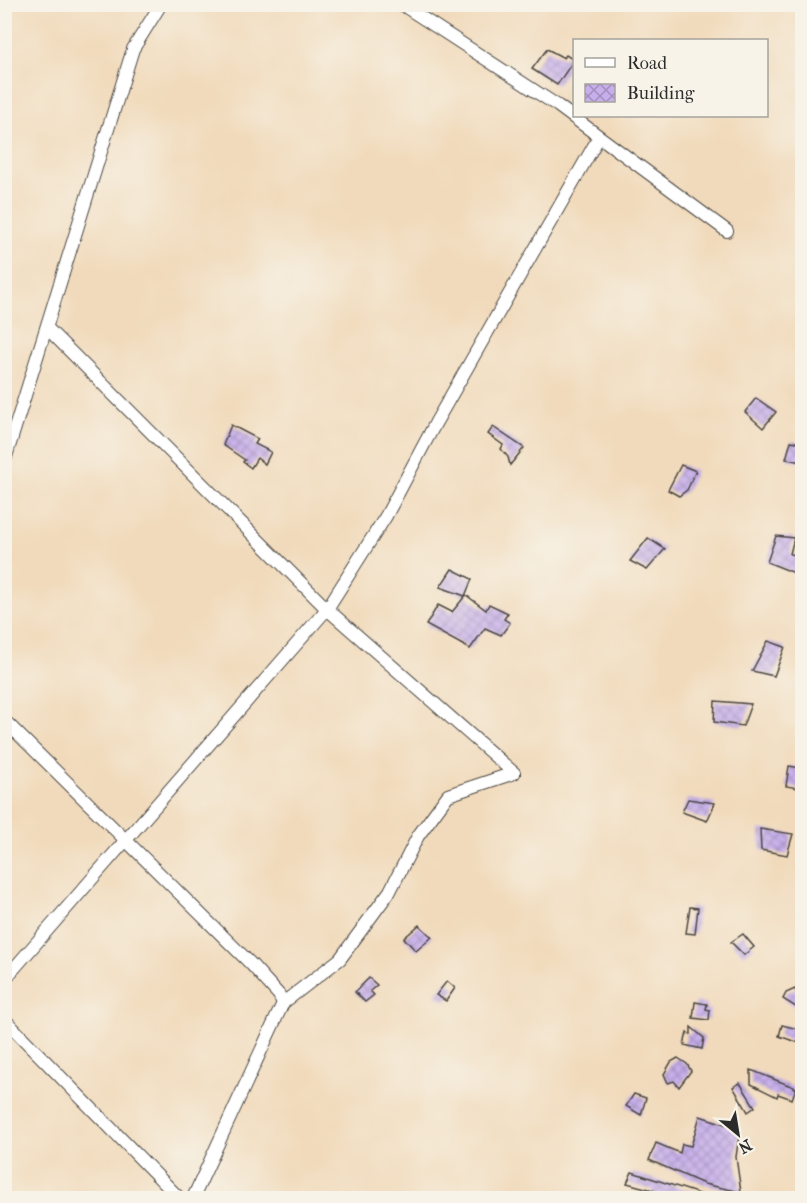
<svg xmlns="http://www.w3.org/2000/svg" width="807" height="1203" font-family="'IM FELL French Canon',serif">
<defs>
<pattern id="building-cross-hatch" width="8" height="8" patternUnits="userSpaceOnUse" patternTransform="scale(1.5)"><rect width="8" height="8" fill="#c7afeb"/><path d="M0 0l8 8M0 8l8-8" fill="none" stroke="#a28fbf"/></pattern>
</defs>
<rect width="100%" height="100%" fill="#f7f3e8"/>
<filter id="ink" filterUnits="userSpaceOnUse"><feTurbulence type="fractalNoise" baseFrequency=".0167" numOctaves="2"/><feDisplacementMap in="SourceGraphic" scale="12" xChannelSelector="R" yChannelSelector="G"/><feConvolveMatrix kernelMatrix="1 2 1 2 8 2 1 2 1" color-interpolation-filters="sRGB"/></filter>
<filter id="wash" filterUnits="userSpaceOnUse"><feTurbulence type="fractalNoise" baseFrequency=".008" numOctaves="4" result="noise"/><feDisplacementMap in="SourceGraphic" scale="24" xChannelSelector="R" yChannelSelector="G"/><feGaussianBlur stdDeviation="1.35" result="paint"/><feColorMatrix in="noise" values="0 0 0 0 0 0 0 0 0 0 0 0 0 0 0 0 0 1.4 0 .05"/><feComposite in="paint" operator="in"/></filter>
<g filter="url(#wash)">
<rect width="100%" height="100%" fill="#f1dabb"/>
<g id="blocks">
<g fill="url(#building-cross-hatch)">
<path d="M547 49 564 58 566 55 574 60 557 85 532 69Z"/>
<path d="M756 398 776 412 763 428 745 412Z"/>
<path d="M231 425 258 439 255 444 271 452 265 464 257 458 251 468 243 462 245 460 223 445Z"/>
<path d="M493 427 524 448 510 465 508 457 501 449 503 445 488 434Z"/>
<path d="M791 441 802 443V462L786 459Z"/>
<path d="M681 465 696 471 687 490 679 496 668 490Z"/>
<path d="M776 536 794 538 790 554 802 556V576L767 562Z"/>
<path d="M648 538 665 549 647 570 630 561Z"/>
<path d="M452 569 472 579 465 596 440 587Z"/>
<path d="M466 595 486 610 489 604 508 613 504 619 510 623 501 635 485 628 470 649 426 625 438 605 452 612Z"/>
<path d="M768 641 785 647 774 676 752 671Z"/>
<path d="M715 701 751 704 743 726 714 722Z"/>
<path d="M789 766 801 768 798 788 786 786Z"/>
<path d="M688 799 715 803 707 821 682 812Z"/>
<path d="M760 829 793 834 787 855 761 850Z"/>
<path d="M690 907 698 908 695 934 686 933Z"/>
<path d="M419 925 432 937 416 951 404 938Z"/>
<path d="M743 934 754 947 744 955 731 942Z"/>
<path d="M369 978 377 985 370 991 374 995 365 1002 355 992Z"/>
<path d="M447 981 455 988 446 1001 436 995Z"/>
<path d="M795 989 802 1004V1011L783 999 786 993Z"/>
<path d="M695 1002 707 1004 706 1009 710 1010 709 1020 693 1018Z"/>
<path d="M782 1025 802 1030V1044L779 1036Z"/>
<path d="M691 1027 704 1038 702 1049 684 1045 687 1033 691 1034Z"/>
<path d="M678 1058 687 1064 691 1071 679 1087 674 1081 668 1083 664 1074 671 1062Z"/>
<path d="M751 1070 796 1088 792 1099 778 1094 777 1097 751 1084Z"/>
<path d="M740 1083 755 1107 748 1112 733 1087Z"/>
<path d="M634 1094 646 1098 641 1115 626 1106Z"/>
<path d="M700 1116 740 1129 736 1157 741 1192 704 1184 649 1160 656 1143 680 1153 682 1144 691 1146Z"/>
<path d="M632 1172 709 1197 708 1198H650L653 1190 627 1183Z"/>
</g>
</g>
</g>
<g filter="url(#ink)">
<use href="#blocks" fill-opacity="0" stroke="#494541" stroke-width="1.5"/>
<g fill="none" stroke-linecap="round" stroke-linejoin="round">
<defs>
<g id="street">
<path d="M401 4 558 106 727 231"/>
<path d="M47 328 327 609 514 773"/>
<path d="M4 463 133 49 161 4"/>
<path d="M4 720 251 964 279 995 283 1003 193 1198"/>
<path d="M4 980 327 609 386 516 436 422 599 137"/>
<path d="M283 1003 340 959 390 891 418 836 448 795 514 773"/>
<path d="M4 1019 179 1198"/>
</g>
</defs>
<use href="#street" stroke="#494541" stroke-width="14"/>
<use href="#street" stroke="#fff" stroke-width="12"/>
</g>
</g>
<rect width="807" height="1203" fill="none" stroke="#f7f3e8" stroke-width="24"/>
<rect x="573" y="39" width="195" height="78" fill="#f7f3e8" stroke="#a5a39c" stroke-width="1.5"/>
<rect x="585" y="58" width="30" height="9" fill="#ffffff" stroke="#a5a39c" stroke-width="1.5"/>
<text x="627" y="69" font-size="18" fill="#2b2b2b">Road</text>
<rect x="585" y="84" width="30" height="18" fill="url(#building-cross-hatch)" stroke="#a5a39c" stroke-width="1.5"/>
<text x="627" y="99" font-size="18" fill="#2b2b2b">Building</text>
<g transform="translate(738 1134) rotate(150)" stroke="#f7f3e8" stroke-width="4.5" paint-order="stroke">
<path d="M0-4.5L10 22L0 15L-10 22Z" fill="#2b2b2b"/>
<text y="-9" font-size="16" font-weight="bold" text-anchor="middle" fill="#2b2b2b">N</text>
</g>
</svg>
